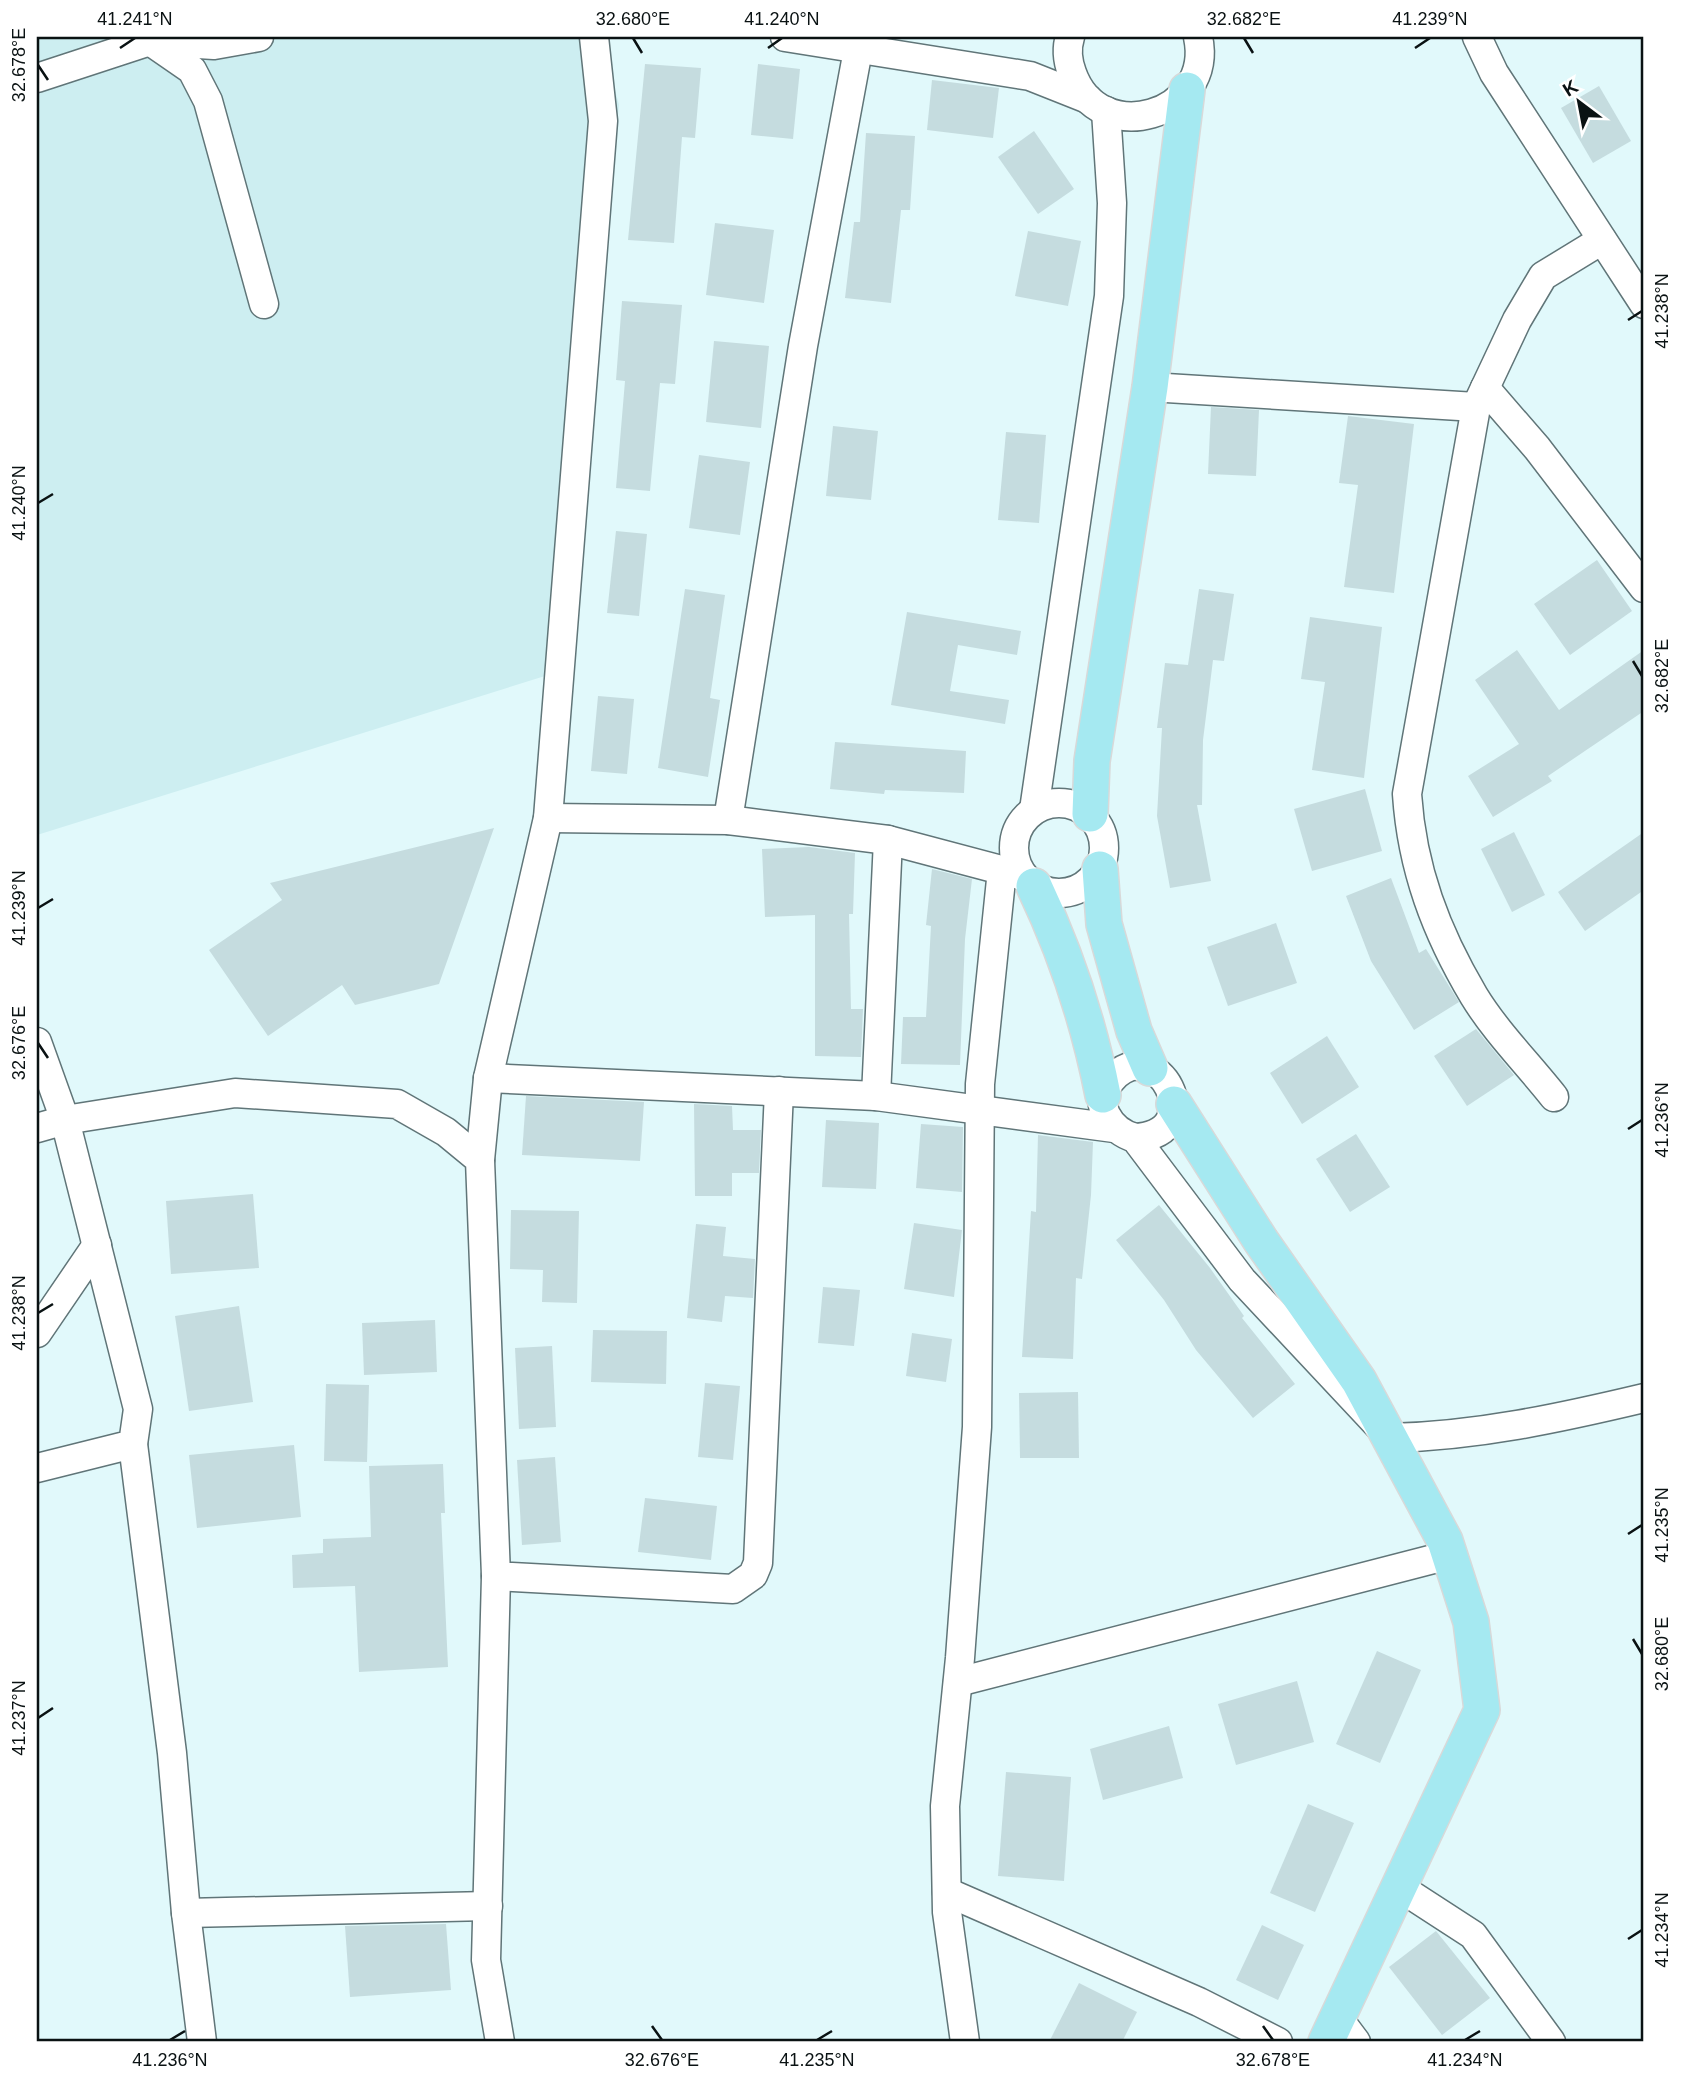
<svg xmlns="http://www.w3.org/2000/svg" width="1681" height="2079" font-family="Arial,sans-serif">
<rect width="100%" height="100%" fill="#e1f9fb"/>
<path fill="#cdeef1" d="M37 37H601L619 105 561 671 37 835Z"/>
<g fill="#c5dcdf">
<path d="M645 64 701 68 695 138 682 137 674 243 628 240Z"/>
<path d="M758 64 800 69 793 139 751 135Z"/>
<path d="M932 80 999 88 993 138 927 130Z"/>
<path d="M1599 86 1631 141 1593 163 1561 108Z"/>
<path d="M1034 131 1074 189 1038 214 998 157Z"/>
<path d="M866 133 915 136 910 210H901L891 303 845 298 854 222H860Z"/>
<path d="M715 223 774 230 764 303 706 295Z"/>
<path d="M1028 231 1081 241 1068 306 1015 296Z"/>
<path d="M622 301 682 305 675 384 660 383 650 491 616 488 625 381 616 380Z"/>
<path d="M714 341 769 346 761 428 706 422Z"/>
<path d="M1211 407 1259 410 1256 476 1208 474Z"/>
<path d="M1348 416 1414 424 1394 593 1344 587 1358 485 1339 483Z"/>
<path d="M833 426 878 431 871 500 826 496Z"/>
<path d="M1006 432 1046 435 1039 523 998 520Z"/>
<path d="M699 455 750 462 740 535 689 528Z"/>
<path d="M616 531 647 534 639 616 607 613Z"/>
<path d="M1597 560 1632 611 1570 655 1534 604Z"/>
<path d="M685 589 725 595 710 698 720 700 708 777 658 768Z"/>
<path d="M1199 589 1234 594 1224 661 1213 660 1203 740 1202 805H1197L1211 881 1170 888 1157 816 1162 728H1157L1165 663 1188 665Z"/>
<path d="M907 612 1021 631 1017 655 958 645 950 691 1009 700 1005 724 891 705Z"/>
<path d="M1310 617 1382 627 1364 778 1312 770 1325 682 1301 679Z"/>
<path d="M1517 650 1559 710 1644 650V711L1548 776 1552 781 1493 817 1468 776 1519 744 1475 680Z"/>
<path d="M598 696 634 699 627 774 591 771Z"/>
<path d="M835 742 966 751 964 793 885 790 884 794 830 789Z"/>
<path d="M1365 789 1382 851 1312 871 1294 809Z"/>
<path d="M494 828 439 984 355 1005 342 985 268 1036 209 950 282 900 270 883Z"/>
<path d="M1514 832 1545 895 1512 912 1481 849Z"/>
<path d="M1644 832V890L1585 931 1558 892Z"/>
<path d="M809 847 855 853 853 914H849L851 1009H863L861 1057 815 1056V915L765 917 762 849Z"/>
<path d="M932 869 972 879 965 939 960 1065 901 1064 903 1017H926L931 926 926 925Z"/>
<path d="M1391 878 1419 953 1426 949 1459 1002 1414 1030 1371 961 1346 896Z"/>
<path d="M1276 923 1297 983 1228 1006 1207 947Z"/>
<path d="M1476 1029 1514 1075 1467 1106 1434 1056Z"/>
<path d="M1327 1036 1359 1087 1302 1124 1270 1073Z"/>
<path d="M526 1096 644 1102 640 1161 522 1155Z"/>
<path d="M694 1104 732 1106 733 1130H761L759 1173H732V1196H695Z"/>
<path d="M826 1120 879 1123 876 1189 822 1187Z"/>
<path d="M921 1124 963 1127 962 1192 916 1188Z"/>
<path d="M1356 1134 1390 1187 1350 1212 1316 1159Z"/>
<path d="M1038 1135 1093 1142 1091 1195 1082 1279 1076 1278 1073 1359 1022 1357 1031 1211 1036 1212Z"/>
<path d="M253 1194 259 1268 171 1274 166 1201Z"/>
<path d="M1159 1205 1210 1268 1244 1316 1242 1318 1295 1384 1253 1418 1196 1350 1164 1300 1116 1240Z"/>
<path d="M511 1210 579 1211 577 1303 542 1302 543 1270 510 1269Z"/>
<path d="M914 1223 962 1230 954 1297 904 1289Z"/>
<path d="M696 1224 726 1227 723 1256 755 1259 753 1298 725 1296 722 1322 687 1318Z"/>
<path d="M823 1287 860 1290 854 1346 818 1343Z"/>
<path d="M239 1306 253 1402 189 1411 175 1316Z"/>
<path d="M435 1320 437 1372 364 1375 362 1323Z"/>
<path d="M593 1330 667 1331 666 1384 591 1382Z"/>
<path d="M912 1333 952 1339 946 1382 906 1376Z"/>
<path d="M552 1346 556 1427 519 1429 515 1348Z"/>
<path d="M705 1383 740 1386 733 1460 698 1457Z"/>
<path d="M326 1384 369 1385 367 1462 324 1461Z"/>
<path d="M1078 1392 1079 1458H1020L1019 1393Z"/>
<path d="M294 1445 301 1517 197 1528 189 1455Z"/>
<path d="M555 1457 561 1542 522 1545 517 1460Z"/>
<path d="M443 1464 445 1513H441L448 1667 359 1672 355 1586 293 1588 292 1555 323 1553V1539L371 1537 369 1466Z"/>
<path d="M645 1498 717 1506 711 1560 638 1552Z"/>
<path d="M1377 1651 1421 1670 1380 1763 1336 1744Z"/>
<path d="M1297 1681 1314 1742 1236 1765 1218 1704Z"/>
<path d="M1169 1726 1183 1778 1103 1800 1090 1749Z"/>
<path d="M1006 1772 1071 1777 1064 1881 998 1876Z"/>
<path d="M1308 1804 1354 1823 1315 1912 1270 1893Z"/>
<path d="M446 1924 451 1990 350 1997 345 1926Z"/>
<path d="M1262 1925 1304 1945 1278 2000 1236 1980Z"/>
<path d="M1436 1931 1490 1998 1442 2035 1389 1967Z"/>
<path d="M1079 1983 1137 2012 1122 2042H1049Z"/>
</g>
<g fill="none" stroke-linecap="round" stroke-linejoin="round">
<defs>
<g id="minor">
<path d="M785 37 1030 76 1088 99"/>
<path d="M1070 37C1066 49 1068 62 1072 73 1099 150 1215 116 1198 37"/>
<path d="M1477 37 1494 73 1644 304"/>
<path d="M150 41 192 70 208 101 264 304"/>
<path d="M150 41 214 45 259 37"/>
<path d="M37 78 150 41 148 37"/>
<path d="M1150 387 1476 407"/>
<path d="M1485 388 1537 448 1644 588"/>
<circle cx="1059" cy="848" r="45"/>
<path d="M1034 810 1109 296 1112 203 1106 111"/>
<path d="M548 818 728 820 888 840 1020 875"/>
<path d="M728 820 803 346 858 50"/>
<path d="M37 1042 65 1120 138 1409 133 1444 37 1468"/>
<path d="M488 1078 876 1096 1114 1128"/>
<path d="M876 1096 888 840"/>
<path d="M1554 1097C1528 1064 1496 1032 1474 996 1436 932 1412 869 1407 794L1476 407 1517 320 1543 276 1602 240"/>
<path d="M37 1128 65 1120 235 1093 397 1104 446 1132 480 1160 496 1576 733 1589 753 1575 758 1563 779 1091"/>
<path d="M1135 1138C1213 1133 1156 1028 1111 1080 1091 1103 1110 1131 1135 1138L1242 1280 1390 1438C1477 1436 1560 1418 1644 1398"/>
<path d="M480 1160 488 1078 548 818 603 121 594 37"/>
<path d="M37 1333 97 1245"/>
<path d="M133 1444 172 1753 186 1913 202 2042"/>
<path d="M496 1576 486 1960 500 2042"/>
<path d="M958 1682 1449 1555"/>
<path d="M1399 1887 1473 1935 1551 2042"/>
<path d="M947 1892 1199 2002 1278 2042"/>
<path d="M186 1913 488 1906"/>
<path d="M1338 2018 1356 2042"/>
<path d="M965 2042 947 1912 945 1806 960 1658 977 1427 980 1084 1002 870"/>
</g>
<g id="major">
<path d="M1090 814 1092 761 1150 387 1187 90"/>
<path d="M1100 869 1104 924 1134 1031 1150 1068"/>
<path d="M1034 886C1066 953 1089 1023 1103 1095"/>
<path d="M1174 1104 1261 1241 1359 1381 1445 1541 1471 1622 1482 1710 1326 2042"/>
</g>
</defs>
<use href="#minor" stroke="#607578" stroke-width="31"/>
<use href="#major" stroke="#d8d9d9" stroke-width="38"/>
<use href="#minor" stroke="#fff" stroke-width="28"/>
<use href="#major" stroke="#a5e9f1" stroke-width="35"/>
</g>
<path fill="none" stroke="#0a1213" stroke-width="2.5" d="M633 38 642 53M1244 38 1253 53M120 48 135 38M768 48 782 38M1415 48 1430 38M38 65 48 80M1628 320 1642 311M38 503 53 494M1633 661 1642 676M38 908 53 899M38 1043 48 1058M1628 1129 1642 1120M38 1313 53 1304M1628 1534 1642 1525M1633 1639 1642 1654M38 1718 53 1708M1628 1939 1642 1930M652 2026 662 2040M1263 2026 1273 2040M170 2040 185 2031M817 2040 832 2031M1465 2040 1480 2031"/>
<rect width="1681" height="2079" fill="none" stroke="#ffffff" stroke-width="77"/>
<g transform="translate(1579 102) rotate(328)" stroke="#ffffff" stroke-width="5" paint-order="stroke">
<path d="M0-5L12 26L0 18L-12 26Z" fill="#0a1213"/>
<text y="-10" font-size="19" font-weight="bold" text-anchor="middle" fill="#0a1213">K</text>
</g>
<rect x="38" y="38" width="1604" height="2002" fill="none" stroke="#0a1213" stroke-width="2.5"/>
<g font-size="18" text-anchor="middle" fill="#0a1213">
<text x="135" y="25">41.241°N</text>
<text x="633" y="25">32.680°E</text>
<text x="782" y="25">41.240°N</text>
<text x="1244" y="25">32.682°E</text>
<text x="1430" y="25">41.239°N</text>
<text transform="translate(19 65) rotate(-90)" y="6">32.678°E</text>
<text transform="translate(1662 311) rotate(-90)" y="6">41.238°N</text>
<text transform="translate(19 503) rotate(-90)" y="6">41.240°N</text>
<text transform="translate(1662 676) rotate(-90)" y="6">32.682°E</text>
<text transform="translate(19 908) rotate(-90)" y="6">41.239°N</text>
<text transform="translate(19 1043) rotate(-90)" y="6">32.676°E</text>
<text transform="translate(1662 1120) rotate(-90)" y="6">41.236°N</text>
<text transform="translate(19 1313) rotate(-90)" y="6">41.238°N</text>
<text transform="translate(1662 1525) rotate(-90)" y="6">41.235°N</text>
<text transform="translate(1662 1654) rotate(-90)" y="6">32.680°E</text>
<text transform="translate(19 1718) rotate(-90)" y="6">41.237°N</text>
<text transform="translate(1662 1930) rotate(-90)" y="6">41.234°N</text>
<text x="170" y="2066">41.236°N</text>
<text x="662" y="2066">32.676°E</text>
<text x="817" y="2066">41.235°N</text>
<text x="1273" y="2066">32.678°E</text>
<text x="1465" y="2066">41.234°N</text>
</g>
</svg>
